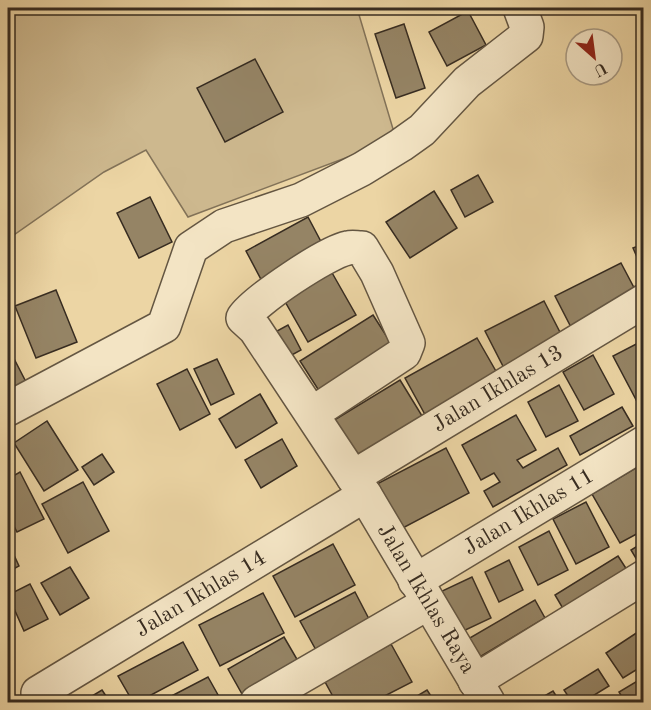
<svg xmlns="http://www.w3.org/2000/svg" width="651" height="710" font-family="'Old Standard TT',serif">
<rect width="100%" height="100%" fill="#ecd5a4"/>
<filter id="stains"><feTurbulence type="fractalNoise" baseFrequency=".00333" numOctaves="4"/><feColorMatrix values="0 0 0 0 .2 0 0 0 0 .09 0 0 0 0 .02 0 0 0 .5 -.17"/></filter>
<radialGradient id="worn" r=".72"><stop offset=".6" stop-color="#630" stop-opacity="0"/><stop offset="1" stop-color="#630" stop-opacity=".3"/></radialGradient>
<path fill="#cdb88e" stroke="#827258" stroke-width="1.5" d="M8 8H357L396 139 188 217 146 150 104 172 8 239Z"/>
<g fill="#958465" stroke="#372c21" stroke-width="1.5">
<path d="M468 11 486 45 447 66 429 32Z"/>
<path d="M404 24 425 88 396 98 375 34Z"/>
<path d="M255 59 283 112 225 142 197 88Z"/>
<path d="M478 175 493 202 465 217 451 190Z"/>
<path d="M434 191 457 228 410 258 386 222Z"/>
<path d="M150 197 172 242 139 258 117 213Z"/>
<path d="M308 217 327 253 265 287 246 251Z"/>
<path d="M644 244V273L633 248Z"/>
<path d="M621 263 640 299 574 333 555 296Z"/>
<path d="M331 271 356 315 308 342 283 298Z"/>
<path d="M56 290 77 342 36 358 15 306Z"/>
<path d="M544 301 566 344 507 374 485 331Z"/>
<path d="M373 315 396 351 323 397 300 361Z"/>
<path d="M288 325 301 350 279 362 266 337Z"/>
<path d="M477 338 501 380 428 420 405 378Z"/>
<path d="M644 340V411H642L613 356Z"/>
<path d="M8 347 26 382 8 392Z"/>
<path d="M593 355 614 394 584 410 563 372Z"/>
<path d="M217 359 234 394 211 405 194 369Z"/>
<path d="M187 369 210 414 180 430 157 384Z"/>
<path d="M400 380 427 424 358 466 331 422Z"/>
<path d="M559 385 578 421 546 437 528 402Z"/>
<path d="M260 394 277 423 236 448 219 419Z"/>
<path d="M622 407 633 426 580 455 570 436Z"/>
<path d="M516 415 536 450 517 460 523 468 558 448 567 465 493 507 484 491 500 482 494 473 481 480 462 445Z"/>
<path d="M47 421 78 470 44 491 14 443Z"/>
<path d="M282 439 297 466 261 488 245 460Z"/>
<path d="M446 448 469 493 399 530 375 485Z"/>
<path d="M102 454 114 472 94 485 82 467Z"/>
<path d="M644 463V530L620 543 592 494Z"/>
<path d="M20 472 44 519 17 532 8 514V479Z"/>
<path d="M83 482 109 531 68 553 42 504Z"/>
<path d="M586 502 609 547 576 564 553 519Z"/>
<path d="M549 531 568 570 538 585 519 547Z"/>
<path d="M8 542 19 566 8 572Z"/>
<path d="M644 542V563L640 565 631 550Z"/>
<path d="M333 544 355 585 295 617 273 576Z"/>
<path d="M618 556 629 573 565 612 555 595Z"/>
<path d="M509 560 523 590 499 602 485 572Z"/>
<path d="M70 567 89 598 60 615 41 583Z"/>
<path d="M472 577 491 618 459 633 440 592Z"/>
<path d="M30 584 48 619 24 631 8 595Z"/>
<path d="M355 592 370 621 316 650 300 621Z"/>
<path d="M263 593 284 633 220 666 199 625Z"/>
<path d="M535 600 545 618 478 658 468 639Z"/>
<path d="M644 628V665L623 678 606 653Z"/>
<path d="M284 637 298 661 242 694 228 669Z"/>
<path d="M183 642 198 670 138 702H133L118 676Z"/>
<path d="M391 644 412 682 373 702H336L324 680Z"/>
<path d="M598 669 609 686 583 702H572L564 690Z"/>
<path d="M208 677 222 702H160Z"/>
<path d="M644 677V694L625 702 619 692Z"/>
<path d="M102 690 110 702H82Z"/>
<path d="M427 690 435 702H407Z"/>
<path d="M553 691 560 702H534Z"/>
</g>
<g fill="none" stroke-linecap="round" stroke-linejoin="round">
<defs>
<g id="street">
<path d="M8 409 164 326 191 248 224 226 301 200 362 169 401 145 422 130 467 82 526 36 527 27 520 8"/>
<path d="M313 413 404 353 408 343 377 273 362 248C357 248 352 247 348 248 327 252 254 301 243 318L255 329 365 495 488 702"/>
<path d="M353 477 644 301"/>
<path d="M415 581 644 443"/>
<path d="M475 681 644 577"/>
<path d="M38 693 365 495"/>
<path d="M257 702 428 603"/>
</g>
</defs>
<use href="#street" stroke="#645642" stroke-width="36"/>
<use href="#street" stroke="#f3e4c4" stroke-width="33"/>
</g>
<g text-anchor="middle" dominant-baseline="central" stroke-width="6" stroke-linejoin="round" paint-order="stroke">
<g font-size="22" fill="#372c21" stroke="#f3e4c4">
<text transform="translate(498 389) rotate(-31)">Jalan Ikhlas 13</text>
<text transform="translate(529 512) rotate(-31)">Jalan Ikhlas 11</text>
<text transform="translate(201 594) rotate(-31)">Jalan Ikhlas 14</text>
<text transform="translate(426 599) rotate(59)">Jalan Ikhlas Raya</text>
</g>
</g>
<rect width="651" height="710" fill="none" stroke="#ecd5a4" stroke-width="30"/>
<rect x="9" y="9" width="633" height="692" fill="none" stroke="#372c21" stroke-width="3"/>
<rect x="15" y="15" width="621" height="680" fill="none" stroke="#372c21" stroke-width="1.5"/>
<g transform="translate(594 57) rotate(152)"><circle r="28" fill="#f3e4c4" stroke="#a89a83" stroke-width="1.5"/>
<path d="M0-4.5L10 22L0 15L-10 22Z" fill="#8f2418"/>
<text y="-9" font-size="16" font-weight="bold" text-anchor="middle" fill="#372c21">U</text>
</g>
<rect width="100%" height="100%" filter="url(#stains)"/>
<rect width="100%" height="100%" fill="url(#worn)"/>
</svg>
